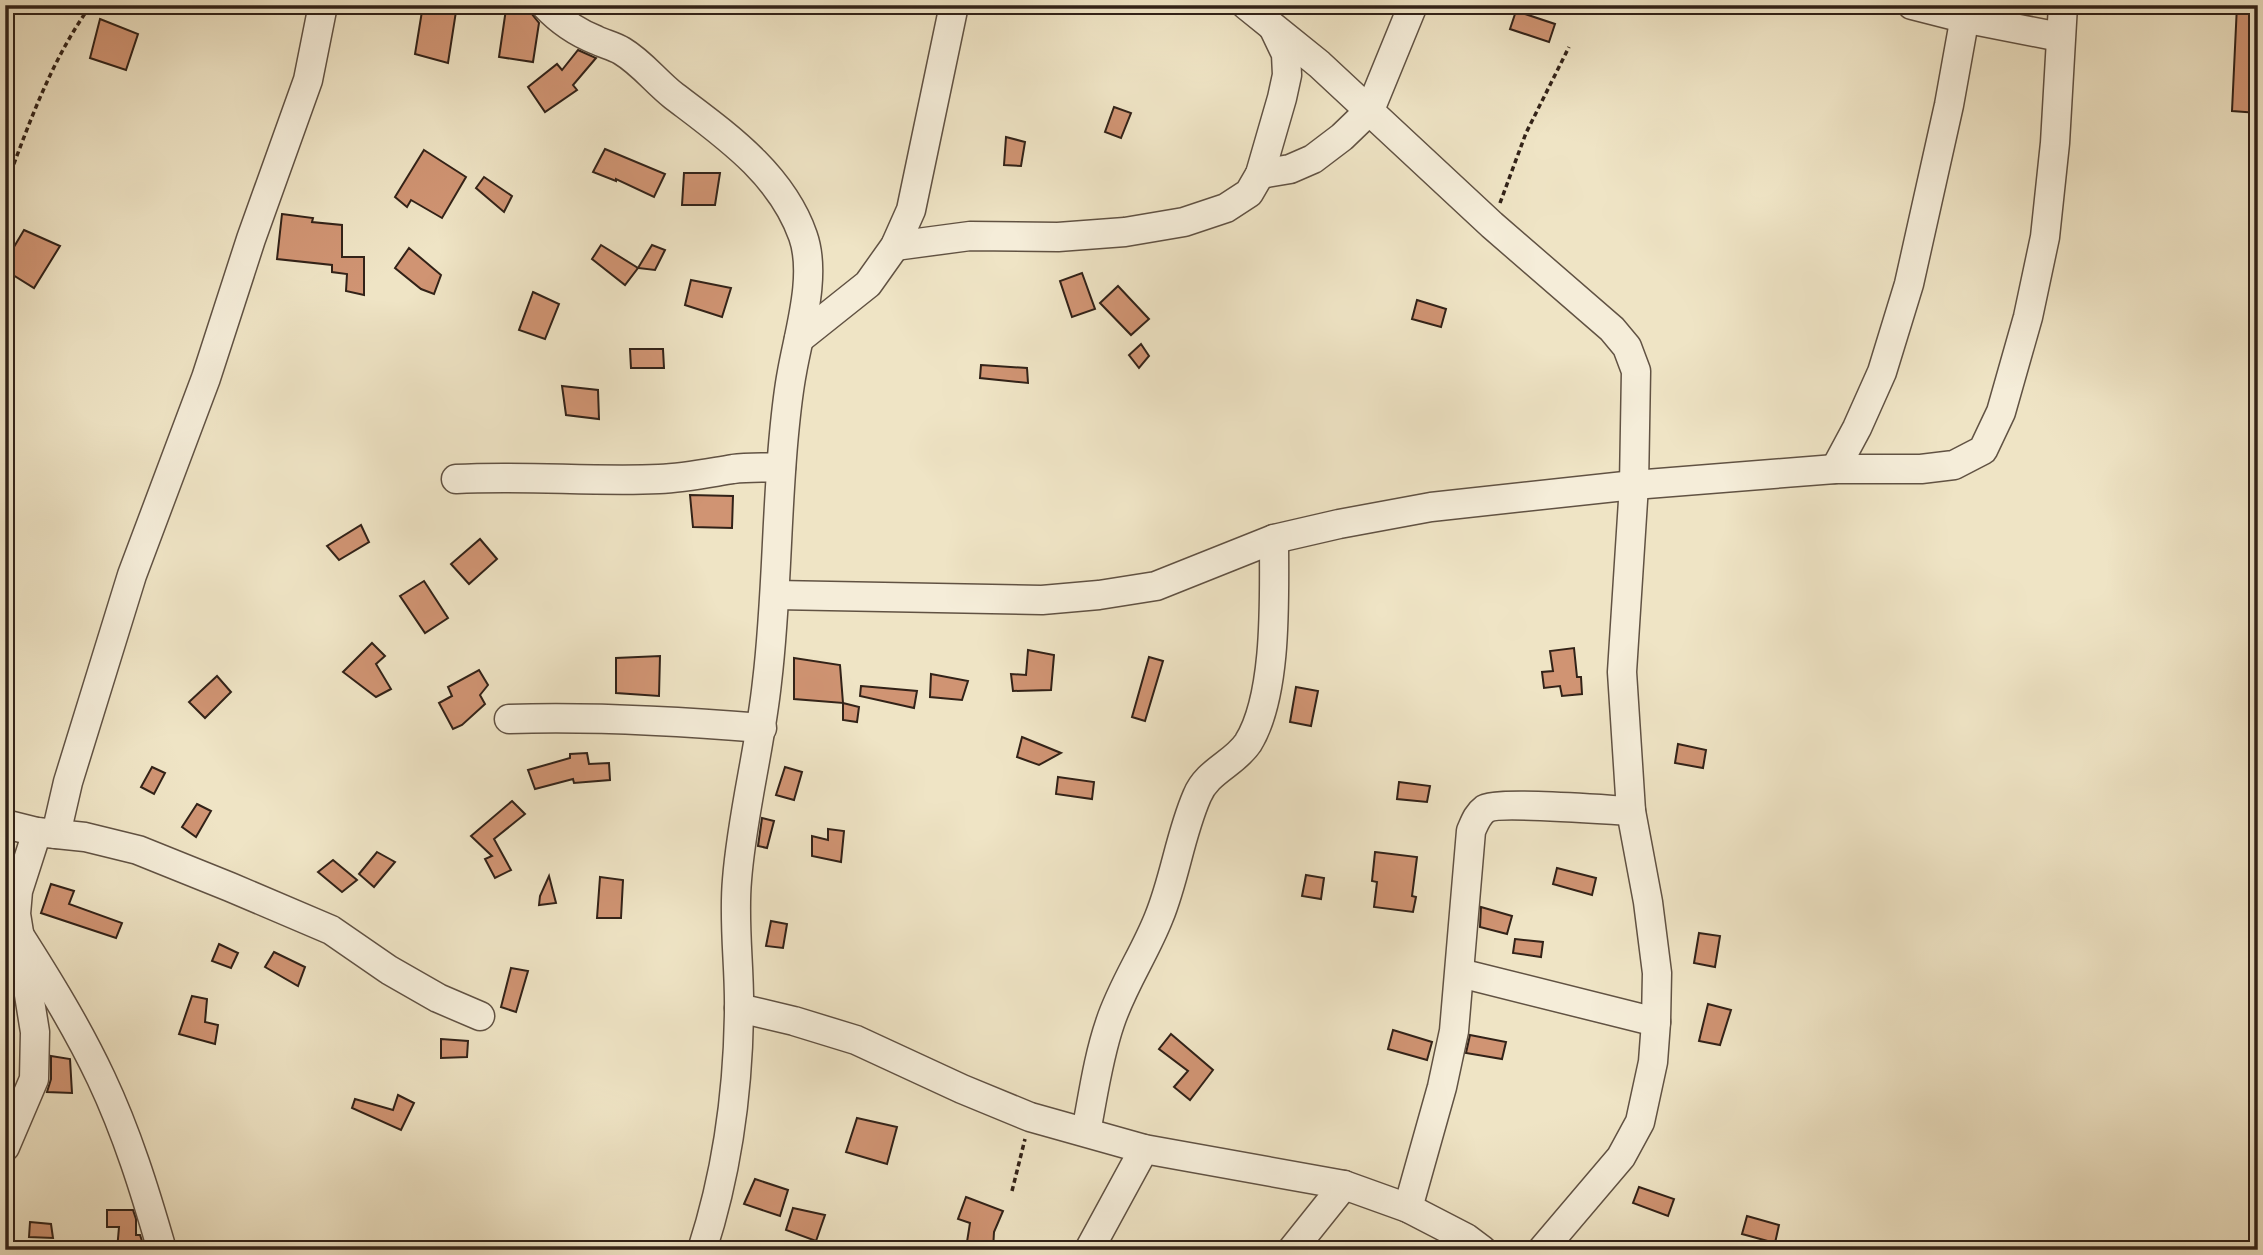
<svg xmlns="http://www.w3.org/2000/svg" width="2263" height="1255" font-family="'Libre Bodoni',serif">
<rect width="100%" height="100%" fill="#efe4c5"/>
<filter id="stains"><feTurbulence type="fractalNoise" baseFrequency=".00286" numOctaves="4"/><feColorMatrix values="0 0 0 0 .2 0 0 0 0 .09 0 0 0 0 .02 0 0 0 .5 -.17"/></filter>
<radialGradient id="worn" r=".72"><stop offset=".6" stop-color="#630" stop-opacity="0"/><stop offset="1" stop-color="#630" stop-opacity=".3"/></radialGradient>
<g fill="#d09473" stroke="#322218" stroke-width="2">
<path d="M423 5H457L448 63 415 54Z"/>
<path d="M2237 5H2258V113L2232 111Z"/>
<path d="M506 9 531 13 539 23 533 62 499 57Z"/>
<path d="M1516 11 1555 24 1549 42 1510 29Z"/>
<path d="M100 19 138 34 126 70 90 58Z"/>
<path d="M578 50 596 58 573 85 577 90 545 112 528 87 557 64 562 70Z"/>
<path d="M1114 107 1131 113 1121 138 1105 132Z"/>
<path d="M1006 137 1025 142 1021 166 1004 165Z"/>
<path d="M605 149 665 174 654 197 616 179V181L593 172Z"/>
<path d="M424 150 466 177 442 218 411 200 407 207 395 197Z"/>
<path d="M684 173H720L715 205H682Z"/>
<path d="M484 177 512 196 504 212 476 188Z"/>
<path d="M282 214 313 218 312 222 342 225V257H364V295L346 291 347 274 332 272V265L277 259Z"/>
<path d="M24 230 60 246 34 288 5 270V262Z"/>
<path d="M601 245 638 268 625 285 592 259Z"/>
<path d="M652 245 665 250 655 270 638 268Z"/>
<path d="M409 248 441 275 434 294 421 289 395 268Z"/>
<path d="M1082 273 1095 309 1072 317 1060 281Z"/>
<path d="M691 280 731 288 722 317 685 305Z"/>
<path d="M1118 286 1149 319 1131 335 1100 303Z"/>
<path d="M533 292 559 304 545 339 519 330Z"/>
<path d="M1417 300 1446 309 1441 327 1412 319Z"/>
<path d="M1141 344 1149 356 1139 368 1129 355Z"/>
<path d="M630 349H663L664 368H631Z"/>
<path d="M981 365 1027 368 1028 383 980 378Z"/>
<path d="M562 386 598 390 599 419 566 415Z"/>
<path d="M690 495 733 496 732 528 693 527Z"/>
<path d="M361 525 369 542 339 560 327 546Z"/>
<path d="M480 539 497 559 469 584 451 564Z"/>
<path d="M424 581 448 618 425 633 400 596Z"/>
<path d="M372 643 385 656 376 664 391 689 376 697 343 672Z"/>
<path d="M1574 648 1577 677H1581L1582 694 1562 696 1560 686 1544 688 1542 672 1553 671 1550 651Z"/>
<path d="M1028 650 1054 655 1051 690 1013 691 1011 674 1026 675Z"/>
<path d="M660 656 659 696 616 693V658Z"/>
<path d="M1149 657 1163 661 1145 721 1132 717Z"/>
<path d="M794 658 840 665 843 703 794 699Z"/>
<path d="M479 670 488 685 480 695 485 704 462 725 453 729 439 703 452 696 448 687Z"/>
<path d="M931 674 968 681 962 700 930 697Z"/>
<path d="M217 676 231 692 205 718 189 702Z"/>
<path d="M861 686 917 691 914 708 860 696Z"/>
<path d="M1296 687 1318 691 1311 726 1290 722Z"/>
<path d="M843 703 859 707 857 722 843 720Z"/>
<path d="M1022 737 1061 753 1039 765 1017 757Z"/>
<path d="M1678 744 1706 750 1703 768 1675 763Z"/>
<path d="M587 753 589 764 609 763 610 780 574 783 573 779 535 789 528 770 570 758V754Z"/>
<path d="M152 767 165 773 154 794 141 787Z"/>
<path d="M785 767 802 772 794 800 776 795Z"/>
<path d="M1058 777 1094 782 1092 799 1056 794Z"/>
<path d="M1399 782 1430 786 1427 802 1397 799Z"/>
<path d="M512 801 525 814 494 839 511 870 495 878 485 859 492 856 471 836Z"/>
<path d="M197 804 211 811 196 837 182 827Z"/>
<path d="M762 818 774 821 767 848 758 846Z"/>
<path d="M828 829 844 831 841 862 812 856V836L828 840Z"/>
<path d="M377 852 395 862 374 887 359 874Z"/>
<path d="M1375 852 1417 857 1412 896 1416 897 1413 912 1374 907 1377 882 1372 881Z"/>
<path d="M333 860 357 880 342 892 318 872Z"/>
<path d="M1557 868 1596 878 1592 895 1553 884Z"/>
<path d="M1306 875 1324 878 1321 899 1302 896Z"/>
<path d="M549 876 556 903 539 905 540 896Z"/>
<path d="M600 877 623 880 621 918H597Z"/>
<path d="M51 884 74 891 69 904 122 923 116 938 41 913Z"/>
<path d="M1481 907 1512 916 1507 934 1480 927Z"/>
<path d="M771 921 787 924 783 948 766 946Z"/>
<path d="M1699 933 1720 936 1715 967 1694 963Z"/>
<path d="M1515 939 1543 942 1541 957 1513 953Z"/>
<path d="M219 944 238 953 231 968 212 961Z"/>
<path d="M274 952 305 967 298 986 265 967Z"/>
<path d="M511 968 528 971 516 1012 501 1007Z"/>
<path d="M192 996 207 999 205 1022 218 1025 215 1044 179 1034Z"/>
<path d="M1708 1004 1731 1010 1720 1045 1699 1041Z"/>
<path d="M1393 1030 1432 1042 1427 1060 1388 1049Z"/>
<path d="M1171 1034 1213 1070 1190 1100 1174 1087 1188 1071 1159 1049Z"/>
<path d="M1470 1035 1506 1042 1502 1059 1466 1053Z"/>
<path d="M441 1039 468 1041 467 1057 441 1058Z"/>
<path d="M51 1056 70 1059 72 1093 47 1092 51 1079Z"/>
<path d="M398 1095 414 1103 401 1130 352 1108 355 1099 393 1110Z"/>
<path d="M857 1118 897 1127 887 1164 846 1152Z"/>
<path d="M755 1179 788 1190 780 1216 744 1204Z"/>
<path d="M1639 1187 1674 1199 1668 1216 1633 1203Z"/>
<path d="M966 1197 1003 1211 994 1232 993 1250 966 1248 970 1223 958 1219Z"/>
<path d="M793 1208 825 1215 816 1241 786 1230Z"/>
<path d="M107 1210H133L136 1219V1235H140L145 1250H117L119 1227H107Z"/>
<path d="M1747 1216 1779 1225 1775 1243 1742 1234Z"/>
<path d="M30 1222 51 1224 53 1238 29 1237Z"/>
</g>
<g fill="none" stroke-linecap="round" stroke-linejoin="round">
<defs>
<g id="minor">
<path d="M545 5C560 21 576 32 596 40 604 44 614 46 622 51 642 63 655 81 674 96 724 134 781 173 803 236 817 276 799 332 792 372 788 393 786 413 784 434 776 517 777 600 767 682 760 749 742 814 737 880 733 924 740 968 739 1012 738 1092 727 1173 702 1250"/>
<path d="M1246 5 1319 64 1492 225 1612 329 1627 347 1636 371 1634 485 1622 672 1631 811 1648 902 1657 973 1656 1022 1653 1062 1640 1122 1621 1157 1542 1250"/>
<path d="M1912 5 1963 18 2060 37"/>
<path d="M1260 174 1290 169 1313 159 1342 137 1370 110 1413 5"/>
<path d="M895 246 970 236 1058 237 1125 232 1184 222 1226 208 1249 193 1260 174 1282 98 1287 75 1286 54 1274 29"/>
<path d="M799 339 868 284 895 246 911 210 954 5"/>
<path d="M1835 469 1857 428 1882 372 1909 284 1949 105 1967 5"/>
<path d="M456 479C524 475 591 482 659 479 684 478 708 473 733 469 748 467 765 468 781 467"/>
<path d="M776 595 1042 600 1099 595 1156 586 1274 539 1339 524 1431 507 1634 485 1835 469H1921L1954 465 1983 450 2001 412 2028 317 2045 237 2055 143 2063 5"/>
<path d="M509 719C594 716 677 721 762 728"/>
<path d="M5 824 37 832 85 837 138 850 230 887 331 930 389 970 438 998 480 1016"/>
<path d="M56 834 68 782 132 575 206 378 251 239 308 80 323 5"/>
<path d="M18 933C48 980 77 1027 101 1078 127 1133 145 1191 162 1250"/>
<path d="M1460 973 1656 1022"/>
<path d="M739 1008 794 1021 856 1040 962 1089 1030 1117 1144 1149 1344 1185 1408 1208 1466 1238 1482 1250"/>
<path d="M1086 1132C1093 1096 1098 1058 1110 1023 1122 986 1145 953 1159 917 1175 878 1180 835 1197 796 1207 771 1234 764 1248 743 1278 695 1274 595 1274 539"/>
<path d="M5 1147 34 1079 35 1032 16 914 18 891 37 832"/>
<path d="M1408 1208 1442 1087 1454 1031 1471 831C1475 822 1477 815 1485 809 1498 801 1609 810 1631 811"/>
<path d="M1089 1250 1144 1149"/>
<path d="M1292 1250 1344 1185"/>
</g>
</defs>
<use href="#minor" stroke="#615243" stroke-width="31"/>
<g stroke="#322218" stroke-width="3.5" stroke-dasharray="5 3.5" stroke-linecap="butt">
<path d="M5 188C28 126 51 60 91 5"/>
<path d="M1500 203 1526 133 1569 47"/>
<path d="M1012 1191 1025 1139"/>
</g>
<use href="#minor" stroke="#f5edd9" stroke-width="28"/>
</g>
<rect width="2263" height="1255" fill="none" stroke="#efe4c5" stroke-width="28"/>
<rect x="7" y="7" width="2249" height="1241" fill="none" stroke="#322218" stroke-width="3.5"/>
<rect x="14" y="14" width="2235" height="1227" fill="none" stroke="#322218" stroke-width="2"/>
<rect width="100%" height="100%" filter="url(#stains)"/>
<rect width="100%" height="100%" fill="url(#worn)"/>
</svg>
